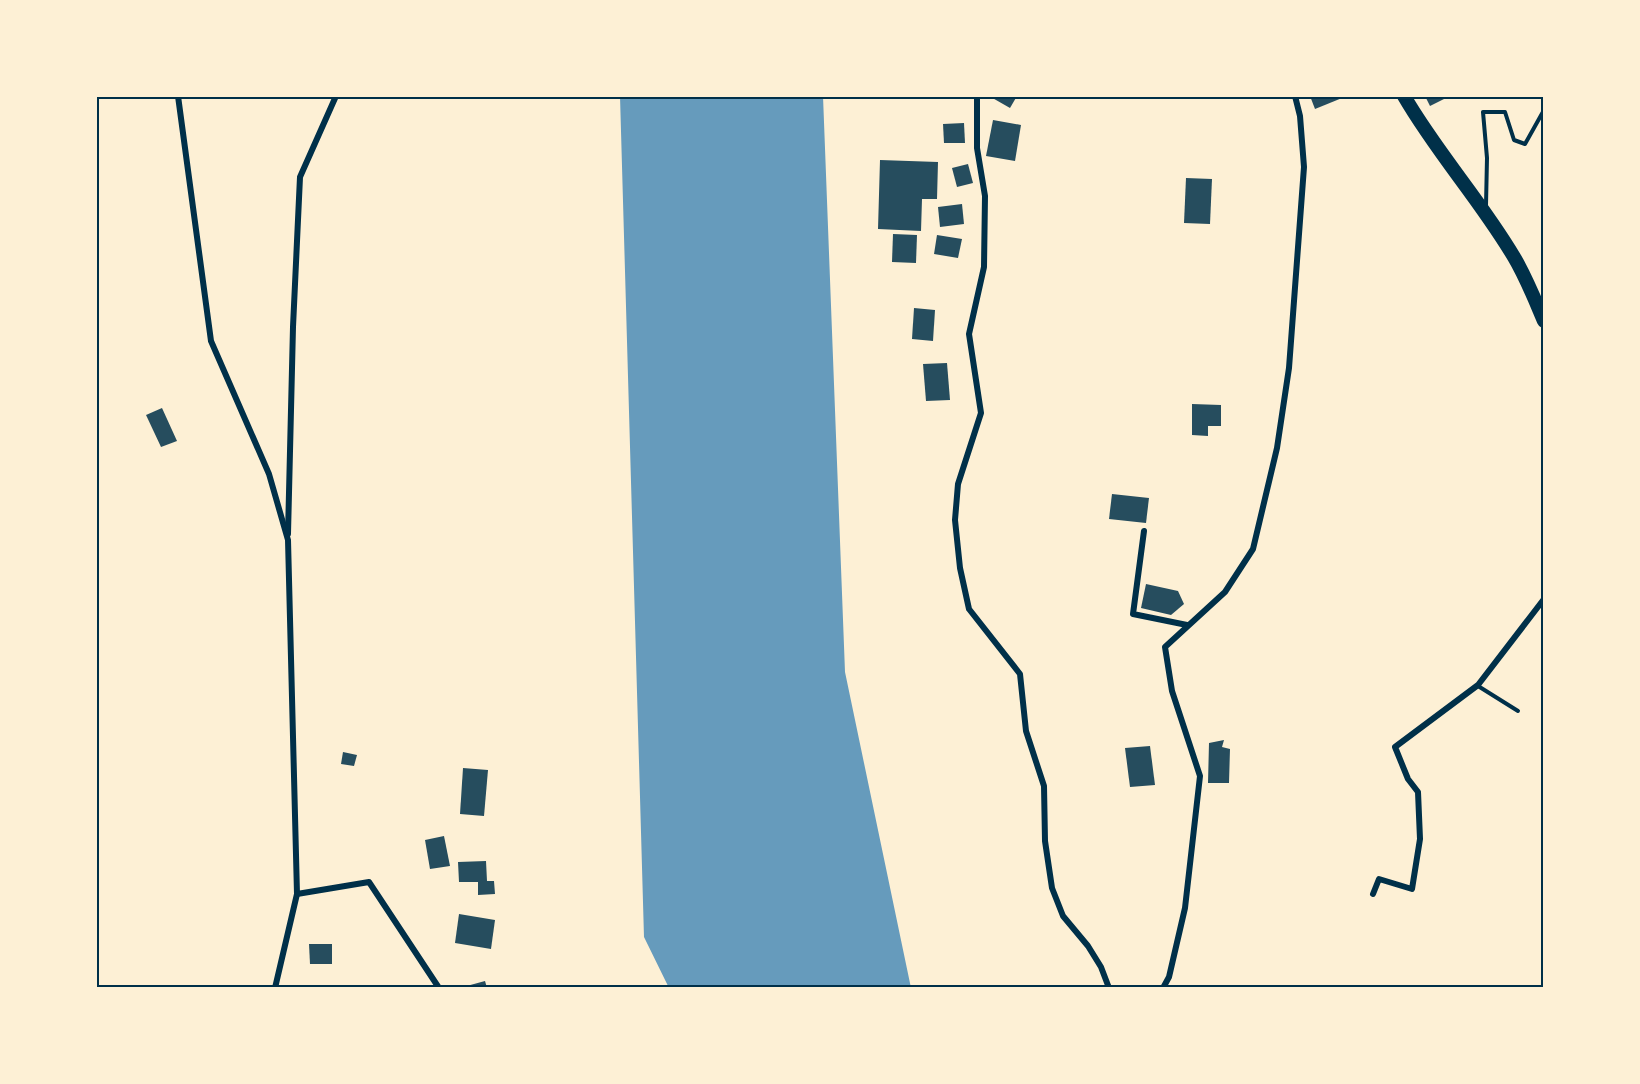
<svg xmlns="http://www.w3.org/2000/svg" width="1640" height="1084" font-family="'Asap Condensed',sans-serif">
<rect width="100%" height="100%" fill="#fdf0d5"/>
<path fill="#669bbc" d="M620 96H823L845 672 911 988H669L644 937Z"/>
<g fill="#264d5e">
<path d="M989 96H1017L1010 108Z"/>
<path d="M1310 96H1347L1315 109Z"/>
<path d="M1425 96H1450L1430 106Z"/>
<path d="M993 120 1021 125 1015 161 986 156Z"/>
<path d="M964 123 965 143H944L943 124Z"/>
<path d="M880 160 938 162 937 199H922L921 231 878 229Z"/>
<path d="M968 164 973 183 957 187 952 168Z"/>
<path d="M1186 178 1212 179 1210 224 1184 223Z"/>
<path d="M962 204 964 224 940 227 938 207Z"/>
<path d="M893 234 917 235 916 263 892 262Z"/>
<path d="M937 235 962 239 958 258 934 254Z"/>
<path d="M914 308 935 310 933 341 912 339Z"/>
<path d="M947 363 950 400 926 401 923 364Z"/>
<path d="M1192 404 1221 405V426H1208V436L1192 435Z"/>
<path d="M162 408 177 441 161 447 146 415Z"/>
<path d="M1112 494 1149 498 1146 523 1109 519Z"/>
<path d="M1146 584 1178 591 1184 604 1171 615 1141 608Z"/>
<path d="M1224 740 1222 747 1230 749 1229 783H1208L1209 743Z"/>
<path d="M1150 746 1155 785 1130 787 1125 748Z"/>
<path d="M343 752 357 755 354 766 341 764Z"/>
<path d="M463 768 488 770 484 816 460 814Z"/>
<path d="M444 836 450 866 430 869 425 840Z"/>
<path d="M486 861 487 881H494L495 894 478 895V882H459L458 862Z"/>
<path d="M459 914 495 920 491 949 455 943Z"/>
<path d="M309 944H332V964H310Z"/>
<path d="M485 981 487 988H463V987Z"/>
</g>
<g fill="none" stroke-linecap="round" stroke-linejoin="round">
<g stroke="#003049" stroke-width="4">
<path d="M1486 205 1487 158 1483 112H1505L1514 140 1525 144 1544 110"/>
<path d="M1478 686 1518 711"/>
</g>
<g stroke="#003049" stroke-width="6">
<path d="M178 96 211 341 269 474 288 540 297 894 275 988"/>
<path d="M977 96V148L985 196 984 267 969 334 981 413 958 484 955 520 960 568 969 609 1020 674 1026 731 1044 786 1045 841 1052 888 1063 916 1088 946 1101 967 1109 988"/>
<path d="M1144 531 1133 614 1187 625"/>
<path d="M288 534 293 327 300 177 336 96"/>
<path d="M297 894 369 882 439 988"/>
<path d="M1373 894 1379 879 1412 889 1420 839 1418 792 1408 779 1395 747 1478 685 1544 599"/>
<path d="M1163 988 1169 977 1185 908 1200 776 1172 691 1165 647 1225 592 1253 549 1277 448 1289 368 1304 167 1300 116 1295 96"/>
</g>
<path stroke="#003049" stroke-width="14" d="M1404 96C1437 153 1481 201 1514 257 1526 277 1535 300 1544 321"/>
</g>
<rect width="1640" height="1084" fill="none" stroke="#fdf0d5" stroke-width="195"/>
<rect x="98" y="98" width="1444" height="888" fill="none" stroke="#003049" stroke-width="2"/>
</svg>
